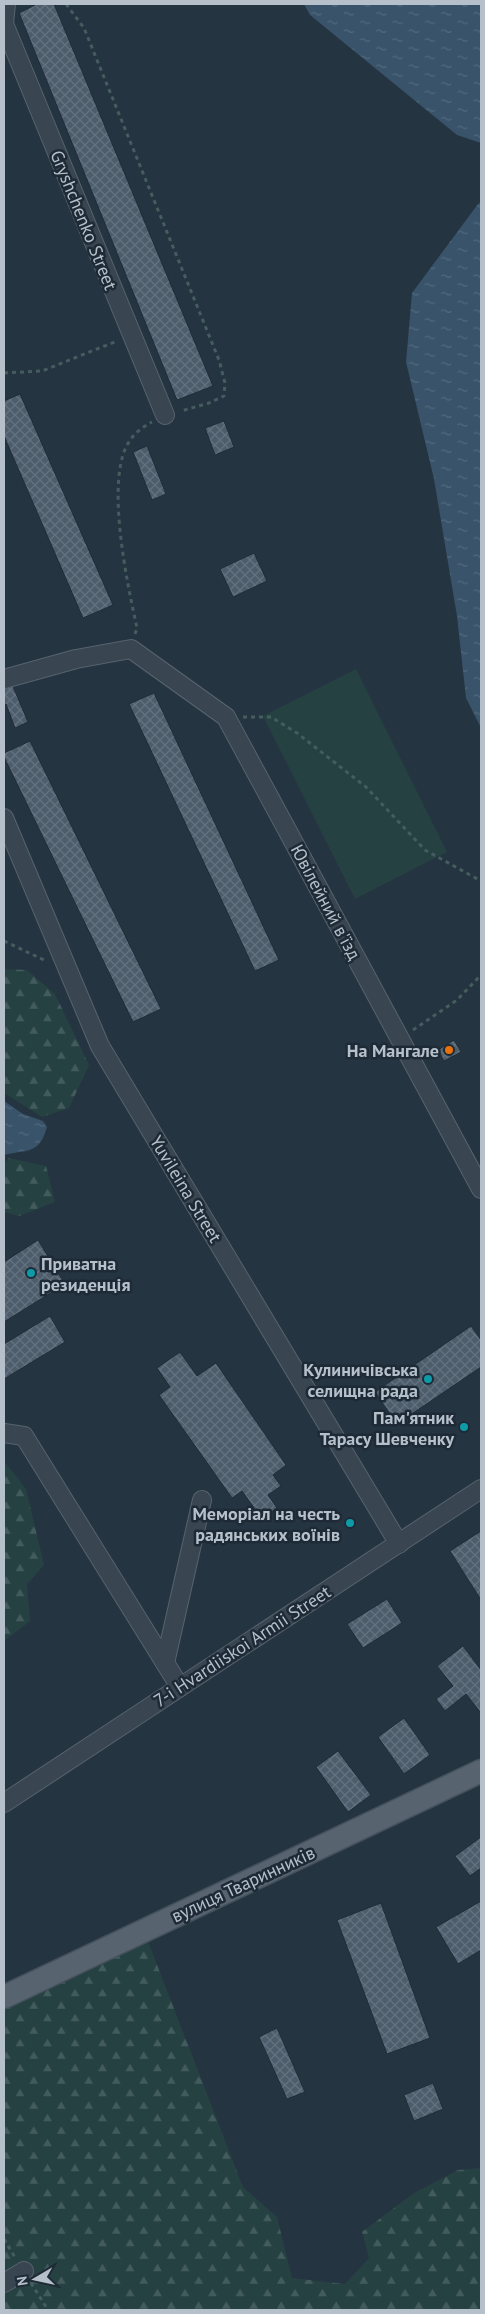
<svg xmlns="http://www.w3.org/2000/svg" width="485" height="2314" font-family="'PT Sans',sans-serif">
<defs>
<pattern id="forest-firs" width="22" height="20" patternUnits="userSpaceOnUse" patternTransform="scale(1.25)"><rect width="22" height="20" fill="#264142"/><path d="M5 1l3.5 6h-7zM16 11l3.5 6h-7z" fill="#435b5c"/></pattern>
<pattern id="water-ripples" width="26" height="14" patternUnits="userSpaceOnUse" patternTransform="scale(1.25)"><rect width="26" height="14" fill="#39536a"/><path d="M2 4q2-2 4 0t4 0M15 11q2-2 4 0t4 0" fill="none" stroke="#536a7e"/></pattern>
<pattern id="building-cross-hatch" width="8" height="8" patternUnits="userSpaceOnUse" patternTransform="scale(1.25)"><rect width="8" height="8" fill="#4d5d6c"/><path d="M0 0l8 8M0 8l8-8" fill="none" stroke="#647280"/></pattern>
</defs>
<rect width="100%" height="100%" fill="#243441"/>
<g fill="url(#forest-firs)">
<path d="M4 969 27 970 55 994 89 1065 69 1108 42 1117 4 1093Z"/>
<path d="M9 1158 46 1166 55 1202 19 1216 4 1212V1163Z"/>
<path d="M4 1461 26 1489 44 1565 27 1584 30 1621 4 1641Z"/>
<path d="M144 1931 243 2187 277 2217 292 2278 345 2284 369 2258 362 2232 414 2193 458 2170 481 2168V2310H4V1997Z"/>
</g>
<path fill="#264142" d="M356 669 447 852 355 899 263 716Z"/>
<g fill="url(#water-ripples)">
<path d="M304 4H481V143L457 135 310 15Z"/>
<path d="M481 202V728L466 698 457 616 434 479 406 362 412 293 478 204Z"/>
<path d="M4 1101 23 1114 43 1121 47 1127C39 1155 28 1149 4 1155Z"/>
</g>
<g fill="url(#building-cross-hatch)" stroke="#202c38">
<path d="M37 4H54L213 386 177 400 19 13Z"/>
<path d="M20 394 113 605 83 618 4 436V401Z"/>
<path d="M224 421 234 447 215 455 205 428Z"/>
<path d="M147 446 166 494 152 500 133 452Z"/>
<path d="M254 553 267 581 233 597 220 569Z"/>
<path d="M12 684 28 722 15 728 6 704 4 705V687Z"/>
<path d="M154 693 279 960 255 971 129 704Z"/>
<path d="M30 741 161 1009 133 1022 4 757V753Z"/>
<path d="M454 1040 461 1052 444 1061 438 1050Z"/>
<path d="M38 1240 65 1284 4 1322V1262Z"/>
<path d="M50 1316 65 1342 4 1379V1344Z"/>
<path d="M471 1326 481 1340V1367L397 1424 375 1392Z"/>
<path d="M180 1352 197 1376 216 1363 286 1465 273 1475 281 1486 268 1495 277 1508 262 1519 242 1491 232 1498 159 1395 170 1387 157 1368Z"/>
<path d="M481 1531V1600L450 1551Z"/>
<path d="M387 1599 402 1623 363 1648 347 1624Z"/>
<path d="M463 1646 481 1670V1713L466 1694 445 1711 436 1699 453 1686 437 1666Z"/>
<path d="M404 1718 430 1755 404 1774 378 1737Z"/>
<path d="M338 1751 371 1795 348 1812 316 1767Z"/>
<path d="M481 1837V1868L470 1876 455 1856Z"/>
<path d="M481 1901V1950L458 1964 436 1927Z"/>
<path d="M381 1903 430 2038 387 2054 337 1920Z"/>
<path d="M277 2028 305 2092 287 2099 259 2037Z"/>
<path d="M433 2083 443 2109 414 2121 404 2095Z"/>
</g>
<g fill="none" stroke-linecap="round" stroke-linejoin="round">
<defs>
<g id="minor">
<path d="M4 23 6 4"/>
<path d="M4 24 165 415"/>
<path d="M4 679 76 659 131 649 226 717 481 1189"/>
<path d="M4 818 100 1046 399 1544"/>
<path d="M4 1433 24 1436 180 1687"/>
<path d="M165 1663 202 1500"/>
<path d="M4 1803 481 1489"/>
<path d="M4 2283 24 2271"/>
</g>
<path id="major" d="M4 1997 481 1771"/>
</defs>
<use href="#minor" stroke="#57636e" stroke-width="20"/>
<use href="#major" stroke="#45515d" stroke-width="25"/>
<g stroke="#455d5e" stroke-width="3" stroke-dasharray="4 4" stroke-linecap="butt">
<path d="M66 4 84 28 219 360 225 383 224 396 209 403 181 411"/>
<path d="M4 373 42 371 117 341"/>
<path d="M135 634 137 628C128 587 103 474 131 439 136 432 144 426 152 422"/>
<path d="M243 717H271L297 733 366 787 425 850 481 881"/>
<path d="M4 941 46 961"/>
<path d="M413 1030 457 1000 481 975"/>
<path d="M4 2239 16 2259"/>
<path d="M31 2283 48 2310"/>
</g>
<use href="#minor" stroke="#394550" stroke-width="18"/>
<use href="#major" stroke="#576470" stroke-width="22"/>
</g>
<circle fill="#e8710a" stroke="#1e2a36" stroke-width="2" cx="449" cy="1050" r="5"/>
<g fill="#0f9aa8" stroke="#1e2a36" stroke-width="2">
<circle cx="31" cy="1273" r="5"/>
<circle cx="428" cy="1379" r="5"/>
<circle cx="464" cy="1427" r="5"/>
<circle cx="350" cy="1523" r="5"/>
</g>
<g text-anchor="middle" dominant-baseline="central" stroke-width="5" stroke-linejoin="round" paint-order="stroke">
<g font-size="18" fill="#b5c0cb" stroke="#1e2a36">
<text transform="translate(84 220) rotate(68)">Gryshchenko Street</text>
<text transform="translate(326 902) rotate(62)">Ювілейний в'їзд</text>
<text transform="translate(186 1189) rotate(59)">Yuvileina Street</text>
<text transform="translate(242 1646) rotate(-33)">7-i Hvardiiskoi Armii Street</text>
<text transform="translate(243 1884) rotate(-25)">вулиця Тваринників</text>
</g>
<g font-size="18" font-weight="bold" fill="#b5c0cb" stroke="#1e2a36" text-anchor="end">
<text x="439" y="1050">На Мангале</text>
<text x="41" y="1263" text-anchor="start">Приватна<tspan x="41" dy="21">резиденція</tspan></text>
<text x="418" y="1369">Кулиничівська<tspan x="418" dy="21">селищна рада</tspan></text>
<text x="454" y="1417">Пам'ятник<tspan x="454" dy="21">Тарасу Шевченку</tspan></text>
<text x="340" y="1513">Меморіал на честь<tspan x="340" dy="21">радянських воїнів</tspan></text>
</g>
</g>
<rect width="485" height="2314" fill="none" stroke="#b5c0cb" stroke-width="10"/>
<g transform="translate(35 2279) rotate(261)" stroke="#1e2a36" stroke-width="4" paint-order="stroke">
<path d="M0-4L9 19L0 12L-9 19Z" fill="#b5c0cb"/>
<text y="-8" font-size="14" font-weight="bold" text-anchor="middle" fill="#b5c0cb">N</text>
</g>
</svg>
